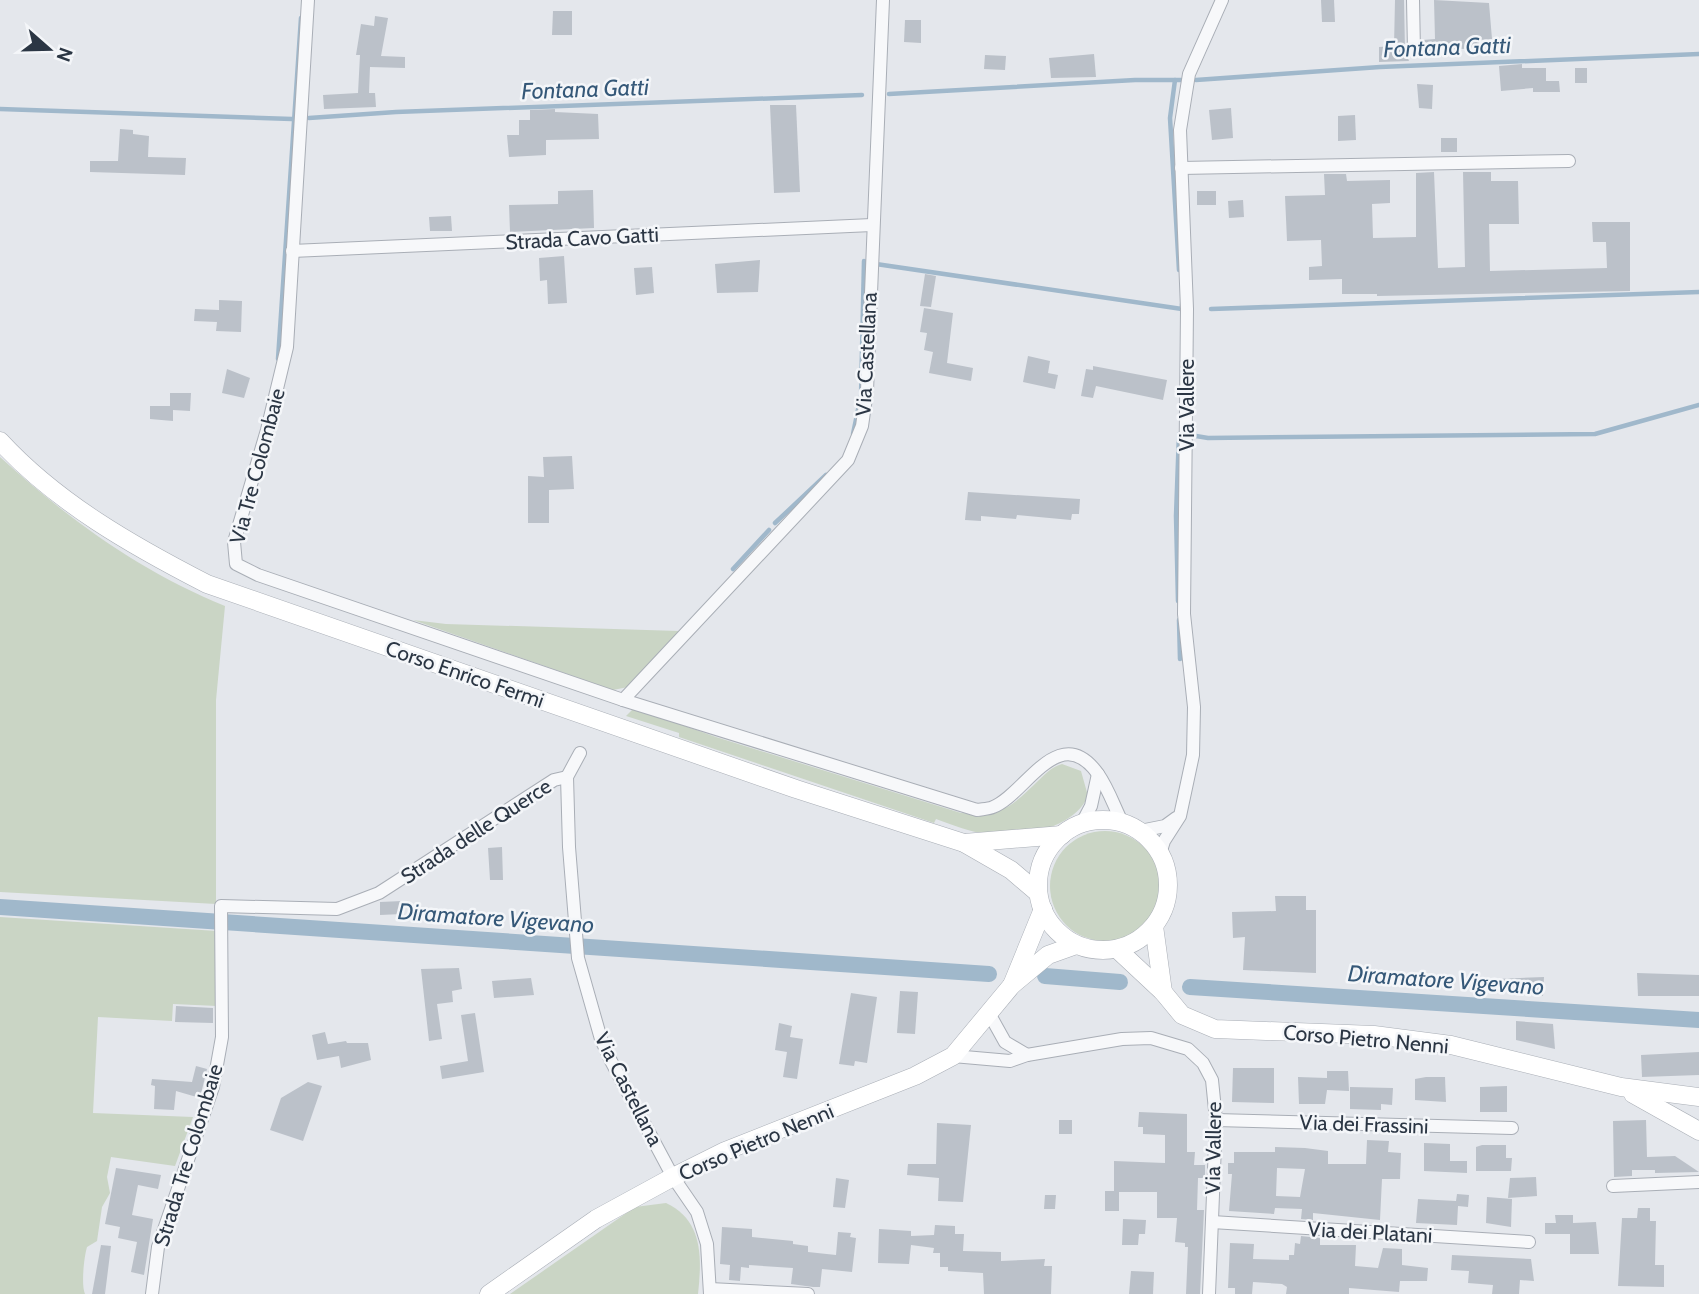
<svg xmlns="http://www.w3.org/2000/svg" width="1699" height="1294" font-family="Cabin,sans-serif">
<rect width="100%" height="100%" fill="#e4e7ec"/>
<g fill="#cad5c5">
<path d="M0 457C68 519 139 571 225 606L216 700V904L0 892Z"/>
<path d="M413 620 446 624 679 631 628 687 613 690Z"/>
<path d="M634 708 716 737 961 813C1002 817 1011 807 1039 780 1046 773 1052 767 1062 764L1081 771 1088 796C1074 829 1021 838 988 834 970 832 952 825 936 819L934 823 679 737V733L626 716Z"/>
<circle cx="1105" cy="886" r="55"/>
<path d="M0 917 217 931V1006L173 1004 172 1021 98 1017 93 1113 193 1117 175 1166 111 1157 107 1177 110 1193 102 1207 97 1241 87 1247C84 1257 81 1285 85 1294H0Z"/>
<path d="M666 1203C703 1220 702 1258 698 1294H510L635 1207Z"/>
</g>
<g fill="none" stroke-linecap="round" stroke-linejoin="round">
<g stroke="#a0b8cb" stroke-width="4.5">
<path d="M1175 80 1170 118 1179 270"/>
<path d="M1196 80 1380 67 1699 54"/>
<path d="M889 94 1135 80H1181"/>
<path d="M0 109 292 119"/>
<path d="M309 118 396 112 862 95"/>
<path d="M876 264 1182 309V304"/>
<path d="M1211 309 1699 292"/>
<path d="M278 359 301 18"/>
<path d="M861 396 864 261"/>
<path d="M853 434 859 405"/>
<path d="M1190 435 1208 438 1595 434 1699 405"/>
<path d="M775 523 826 475"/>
<path d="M733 569 769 530"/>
<path d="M1178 601 1176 516 1179 434"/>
<path d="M1179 620 1180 659"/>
</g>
<g stroke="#a0b8cb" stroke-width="16">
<path d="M0 907 989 974"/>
<path d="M1045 976 1120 982"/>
<path d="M1190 987 1699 1020"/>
</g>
</g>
<g fill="#bbc1c9" fill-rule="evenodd">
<path d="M1321 0H1334L1335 22H1322Z"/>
<path d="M1395 0H1404L1405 51 1409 61 1379 62V47L1394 46Z"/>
<path d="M1434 0 1489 3 1492 39 1479 40V48L1423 51V40L1435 39Z"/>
<path d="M553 11H572V35H552Z"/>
<path d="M375 16 388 18 381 56 405 57V68L370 67 369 93H375L376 107 324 109 323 95 358 93 360 55H356L361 24 374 26Z"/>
<path d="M905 20H921V43L904 42Z"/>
<path d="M1094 54 1096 77 1051 78 1049 58Z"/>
<path d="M985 55 1006 56 1005 70 984 69Z"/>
<path d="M1522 64V68H1546V81H1559L1560 92H1533V88L1501 91 1499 66Z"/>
<rect x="1575" y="68" width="12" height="15"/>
<path d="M1417 84 1433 85 1432 109 1419 108Z"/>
<path d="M770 105H796L800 192 774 193Z"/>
<path d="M1231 108 1233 138 1212 140 1209 110Z"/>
<path d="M555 109V112L598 114 599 139 546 140V155L509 157 507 135H519V120H530V110Z"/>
<path d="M1355 115 1356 140 1338 141V116Z"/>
<path d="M120 129 133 130V134L149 136 148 157 186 158 185 175 90 172V161H118Z"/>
<rect x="1441" y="138" width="16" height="14"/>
<path d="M1434 172 1438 268 1465 267 1463 172H1491V181H1518L1519 224H1489L1490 271 1607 268 1606 242H1593L1592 222H1630V291L1377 296V294H1342V279L1309 280V267L1322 266 1321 240 1287 241 1285 196 1325 195 1324 174H1346L1347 181 1390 180V203L1372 204 1373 238 1416 237V173Z"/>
<path d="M593 190 594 228 510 232 509 205 558 204V191Z"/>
<rect x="1197" y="191" width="19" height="14"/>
<path d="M1243 200 1244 217 1229 218 1228 201Z"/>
<path d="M451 216 452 231H430L429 217Z"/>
<path d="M564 256 567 303 548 304 547 280 540 281 539 258Z"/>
<path d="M760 260 758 292 717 293 715 264Z"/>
<path d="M652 267 654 293 636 295 634 268Z"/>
<path d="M925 274 936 276 931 307 920 306Z"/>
<path d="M219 300 242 301 241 332 216 331 217 322 194 321 195 309 219 310Z"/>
<path d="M924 308 953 313 947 363 973 368 971 381 929 373 933 352 924 350 927 333 920 332Z"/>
<path d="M1028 356 1050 361 1048 373 1058 375 1055 389 1023 382Z"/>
<path d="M1093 366 1167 380 1163 400 1096 386 1093 398 1081 396 1086 369 1093 370Z"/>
<path d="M227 369 250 378 244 398 222 393Z"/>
<path d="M170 393H191L190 411 173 410V421L150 419V406H170Z"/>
<path d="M572 456 574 489 549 490V523H528V476L544 477 543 457Z"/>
<path d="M968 492 1080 499 1079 514H1072L1071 520 1017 515 1016 519 981 516V521L965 520Z"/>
<path d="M502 847 503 880H490L488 848Z"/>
<path d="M1275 896H1306V910H1316V973L1243 970 1245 937 1233 938 1232 912 1276 911Z"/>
<path d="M402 901V914L380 915V902Z"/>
<path d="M459 968 462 989 452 991 453 1002 437 1004 442 1039 429 1041 421 969Z"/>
<path d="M1637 973 1699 975V996H1638Z"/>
<path d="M1544 977 1543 996 1496 979Z"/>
<path d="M531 978 534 995 494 998 492 981Z"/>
<path d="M900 991 918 992 915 1034 897 1033Z"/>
<path d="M851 993 877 997 867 1063 855 1061 854 1066 839 1064Z"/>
<path d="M176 1006 213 1008V1023L175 1022Z"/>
<path d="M475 1013 484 1072 442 1079 440 1066 468 1061 461 1015Z"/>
<path d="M1516 1021 1553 1024 1555 1049 1516 1040Z"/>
<path d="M779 1023 792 1026 790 1037 803 1039 797 1079 783 1077 787 1052 775 1050Z"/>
<path d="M325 1032 328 1044 346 1041 347 1043H368L371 1060 341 1068 339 1056 317 1060 312 1035Z"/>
<path d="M1699 1052V1075L1642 1077 1641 1055Z"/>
<path d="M196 1066 207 1069 200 1098 176 1091 174 1110 154 1109 155 1086 151 1085 152 1079 192 1082Z"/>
<path d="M1233 1068H1274V1103L1232 1102Z"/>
<path d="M1327 1071H1348L1349 1091 1327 1090 1325 1104H1299L1298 1077 1327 1078Z"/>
<path d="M1426 1077H1445L1446 1102 1415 1100V1079Z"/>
<path d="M308 1082 322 1086 303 1141 270 1130 281 1098Z"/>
<path d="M1507 1086V1112H1480V1087Z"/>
<path d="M1350 1087 1393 1088 1392 1105 1381 1104V1110L1350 1109Z"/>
<path d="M1139 1112 1187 1114V1152H1195L1194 1165H1205V1178H1198L1197 1210H1204L1200 1294H1186L1188 1247H1185V1243L1175 1242 1177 1218H1157V1192H1119V1211H1105V1191H1114V1161L1165 1163V1135L1143 1134V1127H1138Z"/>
<rect x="1059" y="1120" width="13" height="14"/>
<path d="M1646 1120 1647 1157 1675 1156 1699 1172 1655 1173V1170H1632V1176L1614 1177 1613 1121Z"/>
<path d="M937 1123 971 1125 963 1202 938 1201 939 1178 907 1175 908 1164H936Z"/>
<path d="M1367 1140 1389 1141 1388 1152 1401 1153 1400 1179H1382L1380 1220 1313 1213V1220L1301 1219 1302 1209 1275 1208 1274 1214 1229 1211 1232 1174H1228V1163H1234V1152H1275V1147L1305 1148 1328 1151V1164H1366ZM1277 1168 1305 1169 1300 1197 1276 1196Z"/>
<path d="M1424 1143 1450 1144V1161H1467V1173L1424 1171Z"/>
<path d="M1482 1145H1506V1158H1512L1511 1171H1476V1147Z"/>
<path d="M116 1168 161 1175 158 1189 138 1185 132 1215 153 1219 144 1275 131 1272 137 1242 118 1238 120 1227 105 1224Z"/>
<path d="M1536 1177 1537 1196 1508 1198 1510 1178Z"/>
<path d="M836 1178 849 1180 845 1208 833 1207Z"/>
<path d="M1457 1194 1469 1195 1468 1207 1458 1206 1457 1225 1416 1223 1418 1199 1456 1201Z"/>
<path d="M1045 1195H1056L1055 1209H1044Z"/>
<path d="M1487 1197 1512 1199 1511 1227 1486 1223Z"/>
<path d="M1638 1208H1650V1221H1656L1655 1265H1664V1287L1618 1286 1622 1218H1637Z"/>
<path d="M1555 1215H1573V1223L1596 1222 1599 1254H1570V1234H1545V1223H1556Z"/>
<path d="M1123 1219 1146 1220 1145 1234H1139L1138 1245H1122Z"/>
<path d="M935 1225 955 1226V1234H964L963 1251 1001 1252V1261L1045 1259 1044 1266H1052L1051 1294H984L983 1273 948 1271V1267H940V1253H933L934 1248 911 1245 909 1264 878 1263 879 1229 911 1231V1236L934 1235Z"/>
<path d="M722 1227 752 1229V1237L793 1241V1244L808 1246V1252L836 1255 838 1232 851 1233 850 1237 856 1238 852 1272 822 1269 820 1287H813L791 1284 793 1268 749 1265V1268L741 1267 740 1281 729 1280 730 1265 720 1264Z"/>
<path d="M1301 1236 1320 1238V1245H1356L1355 1266 1378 1268 1383 1248 1402 1249V1265L1428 1268 1427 1281H1400L1399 1292 1349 1288V1294H1286L1287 1287 1282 1284 1253 1282 1252 1294H1235V1288H1228L1230 1243 1254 1244 1253 1259 1289 1260V1255H1294L1295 1243 1300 1244Z"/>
<path d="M101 1245 111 1246 105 1294H92Z"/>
<path d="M1452 1255 1531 1259 1534 1281 1520 1280 1519 1294H1492L1493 1285 1468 1283 1469 1271 1451 1270Z"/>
<path d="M1131 1271 1154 1272 1153 1294H1129Z"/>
</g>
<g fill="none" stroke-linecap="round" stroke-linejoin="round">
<defs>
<g id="minor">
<path d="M308 0 287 347 267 430 234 542 236 564 258 575 623 700 977 810C982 809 989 809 993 807 1025 795 1059 719 1098 774 1108 788 1114 806 1122 822"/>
<path d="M1413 0 1414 51"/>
<path d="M1181 168 1569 161"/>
<path d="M292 251 872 225"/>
<path d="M623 700 848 460 862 426 867 391 883 0"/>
<path d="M580 753 567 777 569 847 578 958 601 1039 611 1061 673 1177 697 1212 707 1244 710 1294"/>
<path d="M1082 823 1091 806 1098 774"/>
<path d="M1140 831 1165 826 1176 818"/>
<path d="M1160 854 1164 841 1180 816 1193 755 1194 707 1184 614 1187 309 1180 130 1189 74 1222 0"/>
<path d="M990 1015 1005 1042 1027 1055"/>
<path d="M953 1056 1010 1061 1027 1055 1122 1039 1151 1038 1188 1049 1203 1063 1212 1080 1216 1120 1209 1294"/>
<path d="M1216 1120 1512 1128"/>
<path d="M1613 1186 1699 1182"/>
<path d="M1212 1222 1529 1242"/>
<path d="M710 1289 808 1294"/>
<path d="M152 1294 158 1247 213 1087 222 1037 221 906 337 909 379 893 554 780 567 777"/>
</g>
<g id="secondary">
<path d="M0 441C57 503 133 546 207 584L796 789 964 843 1011 870 1038 893"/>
<circle cx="1103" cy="885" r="65"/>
<path d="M964 843 1062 835"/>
<path d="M1154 926 1163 992"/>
<path d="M1117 949 1163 992 1182 1015 1215 1029 1374 1035 1451 1045 1621 1087 1699 1097"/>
<path d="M1012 985 1043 909"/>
<path d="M1633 1094 1699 1131"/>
<path d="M489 1294 596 1219 673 1177 725 1151 915 1076 953 1056 1012 985 1048 955 1076 945"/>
</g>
</defs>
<use href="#minor" stroke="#a9aeb6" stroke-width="14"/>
<use href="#secondary" stroke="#a9aeb6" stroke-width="19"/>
<use href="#minor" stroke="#f7f8fa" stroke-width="12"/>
<use href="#secondary" stroke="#fff" stroke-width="18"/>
</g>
<g text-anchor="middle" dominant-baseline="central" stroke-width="5" stroke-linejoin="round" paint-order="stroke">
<g font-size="21" fill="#2b3644" stroke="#f4f6f9">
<text transform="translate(582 238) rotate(-3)">Strada Cavo Gatti</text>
<text transform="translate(866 354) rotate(-87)">Via Castellana</text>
<text transform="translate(1186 405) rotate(-90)">Via Vallere</text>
<text transform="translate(257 466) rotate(-75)">Via Tre Colombaie</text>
<text transform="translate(465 674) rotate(19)">Corso Enrico Fermi</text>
<text transform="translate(476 831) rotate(-33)">Strada delle Querce</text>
<text transform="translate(1366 1039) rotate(5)">Corso Pietro Nenni</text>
<text transform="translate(629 1089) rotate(63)">Via Castellana</text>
<text transform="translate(1364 1124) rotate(2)">Via dei Frassini</text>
<text transform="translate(756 1142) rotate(-23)">Corso Pietro Nenni</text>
<text transform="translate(1213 1148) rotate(-89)">Via Vallere</text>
<text transform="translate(188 1155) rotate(-73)">Strada Tre Colombaie</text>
<text transform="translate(1370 1232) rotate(3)">Via dei Platani</text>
</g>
<g font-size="23" font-style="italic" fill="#355878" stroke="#f4f6f9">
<text transform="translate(1447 47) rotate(-2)">Fontana Gatti</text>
<text transform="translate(585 89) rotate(-2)">Fontana Gatti</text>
<text transform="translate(496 918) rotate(4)">Diramatore Vigevano</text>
<text transform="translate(1446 980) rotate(4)">Diramatore Vigevano</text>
</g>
</g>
<g transform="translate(49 49) rotate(110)" stroke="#f4f6f9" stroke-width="5" paint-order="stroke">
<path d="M0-5L12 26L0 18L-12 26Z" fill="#2b3644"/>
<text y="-10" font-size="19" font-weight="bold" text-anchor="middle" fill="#2b3644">N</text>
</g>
</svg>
